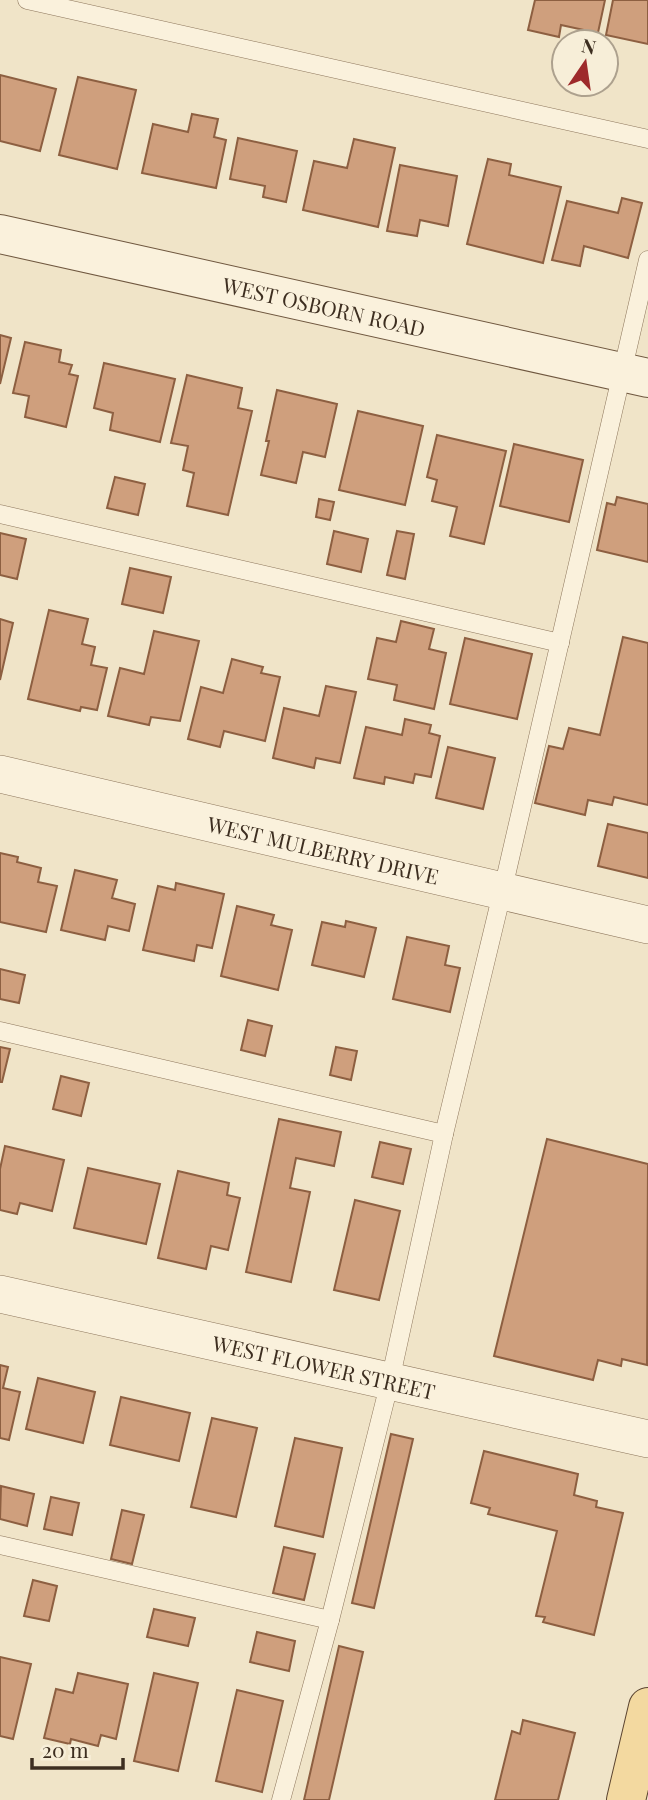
<svg xmlns="http://www.w3.org/2000/svg" width="648" height="1800" font-family="'Playfair Display',serif">
<rect width="100%" height="100%" fill="#f0e4c8"/>
<g fill="#cf9f7d" stroke="#8d5f41" stroke-width="2">
<path d="M535 0H605L596 42H582L584 30 561 25 559 37 528 30Z"/>
<path d="M613 0H648V44L606 35Z"/>
<path d="M0 75 56 89 40 151 0 141Z"/>
<path d="M78 77 136 90 117 169 59 155Z"/>
<path d="M192 114 218 119 214 137 226 140 216 188 142 173 153 124 188 132Z"/>
<path d="M238 138 297 151 286 202 263 197 265 186 230 179Z"/>
<path d="M354 139 395 148 378 227 303 210 314 161 347 168Z"/>
<path d="M488 159 511 164 509 175 561 187 543 263 467 244Z"/>
<path d="M400 165 457 176 448 226 420 220 417 236 387 231Z"/>
<path d="M622 198 642 203 628 258 584 246 580 266 552 260 567 201 618 213Z"/>
<path d="M0 335 11 338 0 384Z"/>
<path d="M25 342 61 350 59 362 72 365 69 374 78 376 66 427 25 417 29 396 13 393Z"/>
<path d="M104 363 175 379 160 442 110 430 113 413 94 408Z"/>
<path d="M187 375 242 388 238 408 252 411 228 515 187 506 194 473 183 470 188 446 171 443Z"/>
<path d="M277 390 337 404 325 457 303 452 296 483 261 475 269 441H266Z"/>
<path d="M358 411 423 426 405 505 339 490Z"/>
<path d="M437 435 506 451 484 544 450 536 457 507 432 501 437 480 427 477Z"/>
<path d="M514 444 583 460 569 522 500 506Z"/>
<path d="M115 477 145 484 138 515 107 508Z"/>
<path d="M617 497 648 504V562L597 550 607 503 615 505Z"/>
<path d="M319 499 334 502 330 520 316 517Z"/>
<path d="M334 531 368 539 361 572 327 564Z"/>
<path d="M397 531 414 534 405 579 387 575Z"/>
<path d="M0 533 26 539 17 579 0 575Z"/>
<path d="M130 568 171 577 163 613 122 604Z"/>
<path d="M49 610 88 619 82 644 95 647 91 665 107 668 97 710 81 707 80 711 28 699Z"/>
<path d="M0 619 13 623 0 680Z"/>
<path d="M401 621 434 629 429 649 446 653 434 709 394 700 397 685 368 679 377 638 396 642Z"/>
<path d="M154 631 199 641 180 721 151 717 149 725 108 716 120 668 144 674Z"/>
<path d="M623 637 648 643V805L614 797 612 805 588 800 585 815 535 803 549 746 563 749 569 728 600 735Z"/>
<path d="M465 638 532 654 517 719 450 704Z"/>
<path d="M232 659 263 667 261 673 280 677 265 741 224 731 220 747 188 739 201 687 223 693Z"/>
<path d="M326 686 356 692 340 763 316 758 314 768 273 758 284 708 319 716Z"/>
<path d="M405 719 431 725 429 733 440 736 431 777 415 774 413 783 385 777 384 784 354 778 366 727 402 735Z"/>
<path d="M448 747 495 758 483 809 436 798Z"/>
<path d="M608 824 648 833V878L598 866Z"/>
<path d="M0 853 18 857 17 862 41 868 38 882 57 886 46 932 0 922Z"/>
<path d="M75 870 117 880 112 898 135 904 129 931 108 926 105 940 61 930Z"/>
<path d="M176 883 224 894 212 948 197 945 194 961 143 950 158 886 175 890Z"/>
<path d="M237 906 274 915 271 925 292 930 278 990 221 976Z"/>
<path d="M346 921 376 928 364 977 312 965 322 922 345 927Z"/>
<path d="M407 937 449 946 445 965 460 968 450 1012 393 999Z"/>
<path d="M0 969 25 975 19 1003 0 999Z"/>
<path d="M248 1020 272 1026 265 1056 241 1050Z"/>
<path d="M0 1047 10 1049 2 1082H0Z"/>
<path d="M336 1047 357 1051 351 1080 330 1075Z"/>
<path d="M61 1076 89 1083 81 1116 53 1109Z"/>
<path d="M279 1119 341 1132 334 1166 296 1158 290 1188 310 1192 291 1282 246 1272Z"/>
<path d="M547 1139 648 1164 647 1365 622 1359 621 1366 598 1360 593 1380 494 1356Z"/>
<path d="M380 1142 411 1149 403 1184 372 1177Z"/>
<path d="M5 1146 64 1160 52 1211 20 1203 17 1214 0 1210V1169Z"/>
<path d="M88 1168 160 1184 146 1244 74 1228Z"/>
<path d="M178 1171 229 1183 227 1195 240 1198 228 1250 211 1246 206 1269 158 1258Z"/>
<path d="M355 1200 400 1211 379 1300 334 1290Z"/>
<path d="M0 1365 8 1367 3 1388 20 1392 9 1440 0 1438Z"/>
<path d="M38 1378 95 1392 83 1443 26 1429Z"/>
<path d="M121 1397 190 1413 179 1461 110 1445Z"/>
<path d="M212 1418 257 1428 236 1517 191 1507Z"/>
<path d="M391 1434 413 1439 374 1608 352 1603Z"/>
<path d="M295 1438 342 1448 323 1537 275 1526Z"/>
<path d="M484 1451 578 1474 574 1495 597 1501 596 1507 623 1513 594 1635 543 1622 545 1617 536 1616 557 1531 488 1514 490 1508 471 1503Z"/>
<path d="M1 1486 34 1494 27 1526 0 1519Z"/>
<path d="M51 1497 79 1503 72 1535 44 1529Z"/>
<path d="M122 1510 144 1515 132 1564 111 1559Z"/>
<path d="M284 1547 315 1554 304 1600 273 1593Z"/>
<path d="M33 1580 57 1586 49 1621 24 1616Z"/>
<path d="M154 1609 195 1618 188 1646 147 1637Z"/>
<path d="M257 1632 295 1641 289 1671 250 1662Z"/>
<path d="M339 1646 363 1652 329 1800H304Z"/>
<path d="M0 1657 31 1664 13 1739 0 1736Z"/>
<path d="M78 1673 128 1684 116 1739 101 1735 98 1746 71 1739 70 1744 44 1738 56 1689 73 1693Z"/>
<path d="M154 1673 198 1683 178 1771 134 1761Z"/>
<path d="M237 1690 283 1701 262 1792 216 1781Z"/>
<path d="M523 1720 575 1733 558 1800H495L512 1731 520 1734Z"/>
</g>
<g fill="none" stroke-linecap="round" stroke-linejoin="round">
<defs>
<g id="lane">
<path d="M27 0 648 139"/>
<path d="M0 514 560 643"/>
<path d="M0 1031 444 1134"/>
<path d="M0 1545 330 1620"/>
<path d="M281 1800 330 1620 390 1381 444 1134 502 893 648 260"/>
</g>
<g id="street">
<path id="s1" d="M0 774 648 925"/>
<path id="s2" d="M0 1294 648 1439"/>
</g>
<g id="secondary">
<path id="s3" d="M0 234 648 378"/>
</g>
<path id="primary" d="M626 1800 648 1707"/>
</defs>
<use href="#lane" stroke="#8d765c" stroke-width="19"/>
<use href="#street" stroke="#8d765c" stroke-width="38"/>
<use href="#secondary" stroke="#6f573f" stroke-width="40"/>
<use href="#primary" stroke="#5b4430" stroke-width="40"/>
<use href="#lane" stroke="#faf1dc" stroke-width="18"/>
<use href="#street" stroke="#faf1dc" stroke-width="37"/>
<use href="#secondary" stroke="#faf1dc" stroke-width="38"/>
<use href="#primary" stroke="#f3d9a0" stroke-width="38"/>
</g>
<g text-anchor="middle" dominant-baseline="central" stroke-width="5" stroke-linejoin="round" paint-order="stroke">
<g font-size="21" fill="#3d2e20" stroke="#f7eed8">
<text stroke="none"><textPath href="#s3" startOffset="332">WEST OSBORN ROAD</textPath></text>
<text stroke="none"><textPath href="#s1" startOffset="332">WEST MULBERRY DRIVE</textPath></text>
<text stroke="none"><textPath href="#s2" startOffset="332">WEST FLOWER STREET</textPath></text>
</g>
</g>
<g transform="translate(585 63) rotate(13)"><circle r="33" fill="#f7eed8" stroke="#ada18e" stroke-width="2"/>
<path d="M0-5L12 26L0 18L-12 26Z" fill="#9e2a2b"/>
<text y="-10" font-size="19" font-weight="bold" text-anchor="middle" fill="#3d2e20">N</text>
</g>
<path d="M32 1758v10h91v-10" fill="none" stroke="#3d2e20" stroke-width="3.5"/>
<text x="42" y="1758" font-size="21" fill="#3d2e20" stroke="#f7eed8" stroke-width="5" paint-order="stroke">20 m</text>
</svg>
